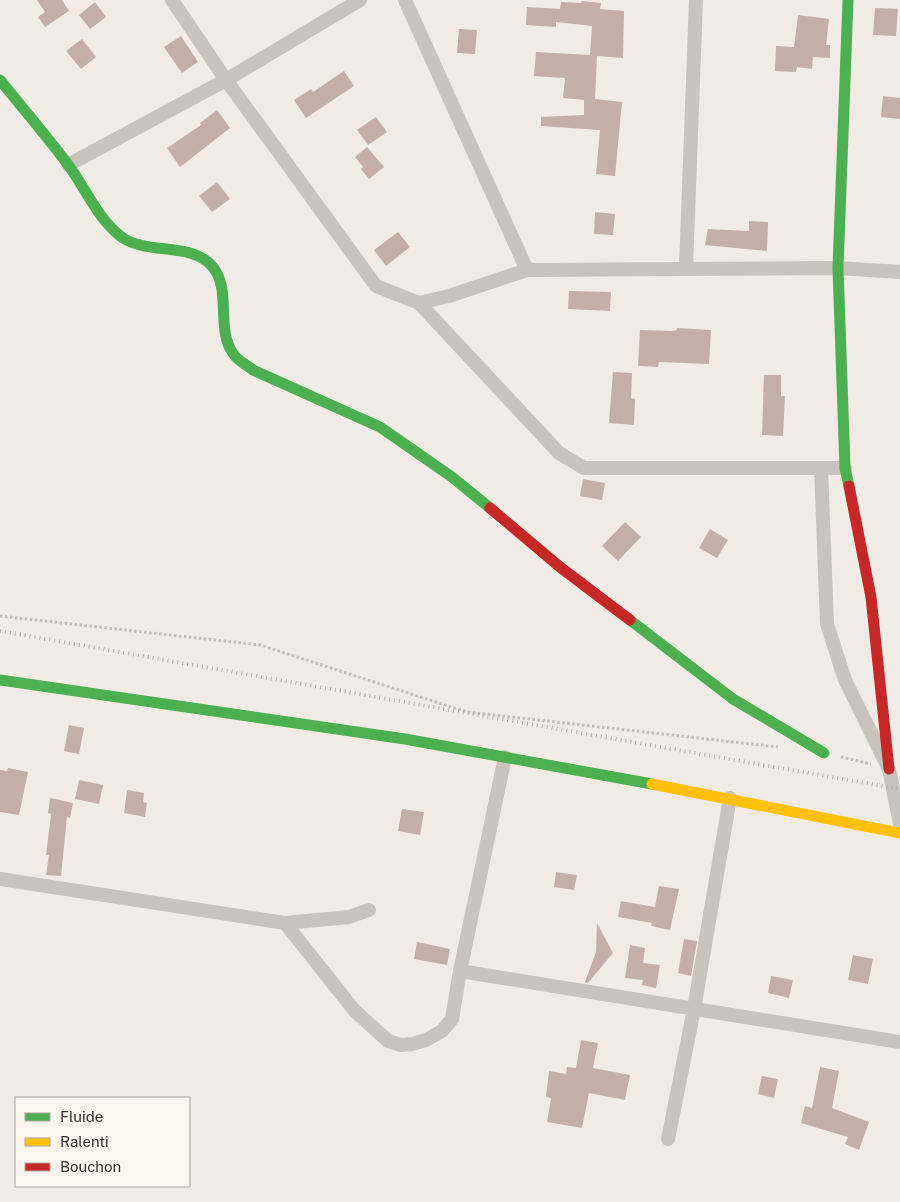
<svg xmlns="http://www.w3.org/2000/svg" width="900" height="1202" font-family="'Public Sans',sans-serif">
<rect width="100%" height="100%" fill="#f0ebe5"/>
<g fill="#c3afa7">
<path d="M37 0H62L69 11 45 27 38 17 45 12Z"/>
<path d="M582 1 601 3 600 9 624 11 623 58 597 56 595 99 622 102 615 176 596 174 600 130 541 126V117L584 115V100L563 98 565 78 534 76 536 52 590 55 592 26 556 22V27L526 25 527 7 560 9 561 2 581 3Z"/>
<path d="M95 2 106 17 90 29 79 15Z"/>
<path d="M875 8 898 9 896 36 873 35Z"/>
<path d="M798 15 829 19 826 45H830V58L813 57 812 69 797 67 796 72 775 71 776 46 794 47Z"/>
<path d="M459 29 477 30 475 54 457 53Z"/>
<path d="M181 36 198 62 182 73 164 47Z"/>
<path d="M82 39 96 57 81 69 66 51Z"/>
<path d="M344 71 354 86 306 118 294 100 311 89 313 92Z"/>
<path d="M883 96 900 98V119L881 117Z"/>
<path d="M217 110 230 128 180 167 167 148 201 125 200 123Z"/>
<path d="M376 117 387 132 368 145 357 130Z"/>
<path d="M367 147 384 167 369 179 361 169 363 167 355 157Z"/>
<path d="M217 182 230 199 212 212 199 196Z"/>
<path d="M595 212 615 214 613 235 594 234Z"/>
<path d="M749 221 768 222 767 251 705 245 708 229 749 231Z"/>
<path d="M398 232 410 247 386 266 374 250Z"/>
<path d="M569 291 611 292 610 311 568 309Z"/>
<path d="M677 328 711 330 709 364 659 362 658 367 638 366 640 330 672 331 677 330Z"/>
<path d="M613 372 632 373 631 398 635 399 634 425 609 423Z"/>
<path d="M764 375H781V396H785L783 436 762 435Z"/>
<path d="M583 479 605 483 602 500 580 496Z"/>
<path d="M625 522 641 537 618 561 602 546Z"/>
<path d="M710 529 728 540 717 558 699 548Z"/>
<path d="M69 725 84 728 79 754 64 751Z"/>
<path d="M8 768 28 772 19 815 0 812V770L7 771Z"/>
<path d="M79 780 103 785 99 804 75 799Z"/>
<path d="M127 790 144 793 143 802 147 803 145 817 124 813Z"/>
<path d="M50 798 73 803 70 818 67 817 61 876 46 875 49 855H46L51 814 48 813Z"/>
<path d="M402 809 424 812 420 835 398 831Z"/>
<path d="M556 872 577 875 574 890 554 887Z"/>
<path d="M659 886 679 889 670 930 651 926 652 923 618 917 621 901 655 907Z"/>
<path d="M597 923 613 953 588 983 585 982 596 952Z"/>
<path d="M684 939 697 941 691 976 678 973Z"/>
<path d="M417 942 450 949 447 965 414 959Z"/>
<path d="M630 945 645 948 643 963 660 965 656 988 642 985 643 980 625 978Z"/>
<path d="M853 955 873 959 868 984 848 980Z"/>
<path d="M771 976 793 980 789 998 768 993Z"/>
<path d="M581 1040 598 1043 593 1068 630 1075 625 1100 589 1093 582 1128 547 1122 551 1098 546 1097 549 1071 566 1074 567 1067 576 1068Z"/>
<path d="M820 1067 839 1071 832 1108 869 1122 859 1150 845 1144 848 1137 801 1123 805 1106 812 1108Z"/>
<path d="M762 1076 778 1079 774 1098 758 1094Z"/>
</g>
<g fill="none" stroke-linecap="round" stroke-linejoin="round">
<g stroke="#c2bbb6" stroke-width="3" stroke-dasharray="2.5 2.5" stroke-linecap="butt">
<path d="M0 616 260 645 467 712 778 747"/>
<path d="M841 757 871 764"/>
</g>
<g stroke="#c9c3be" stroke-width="14">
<path d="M172 0 226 80 376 286 419 303 449 296 527 270 838 268 900 272"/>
<path d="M405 0 527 270"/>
<path d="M68 165 226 80 360 0"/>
<path d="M686 268 696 0"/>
<path d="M419 303 559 453 584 468H845"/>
<path d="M821 468 827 624 845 680 889 769 900 824"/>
<path d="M0 879 285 923 349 917 369 910"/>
<path d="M285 923 354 1010 388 1041 401 1045 412 1044 426 1040 442 1031 452 1019 460 971 505 757"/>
<path d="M460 971 900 1042"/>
<path d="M668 1139 694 1009 730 798"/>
</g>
<g stroke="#4caf50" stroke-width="11">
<path d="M848 0 838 268 845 468 849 486"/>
<path d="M0 80C23 109 47 136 69 166 86 189 98 220 123 238 149 255 191 242 212 266 233 290 214 331 235 356 240 362 247 365 253 370L380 427 452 477 490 508"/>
<path d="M630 620 733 699 824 753"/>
<path d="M0 680 405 739 652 784"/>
</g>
<path stroke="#ffc107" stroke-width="11" d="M652 784 900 833"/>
<g stroke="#c62828" stroke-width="11">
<path d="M849 486 871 597 889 769"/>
<path d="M490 508 560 567 630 620"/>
</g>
<path stroke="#b1aca8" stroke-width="4" stroke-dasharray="1 4" stroke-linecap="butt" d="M0 631 900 789"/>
</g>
<rect x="15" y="1097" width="175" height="90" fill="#fbf5ee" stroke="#aea6a0"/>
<rect x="25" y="1113" width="25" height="8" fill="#4caf50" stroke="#aea6a0"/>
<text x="60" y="1122" font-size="15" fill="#3b302b">Fluide</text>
<rect x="25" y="1138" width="25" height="8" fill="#ffc107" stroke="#aea6a0"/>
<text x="60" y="1147" font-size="15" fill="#3b302b">Ralenti</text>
<rect x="25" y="1163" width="25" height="8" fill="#c62828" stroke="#aea6a0"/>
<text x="60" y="1172" font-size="15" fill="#3b302b">Bouchon</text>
</svg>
